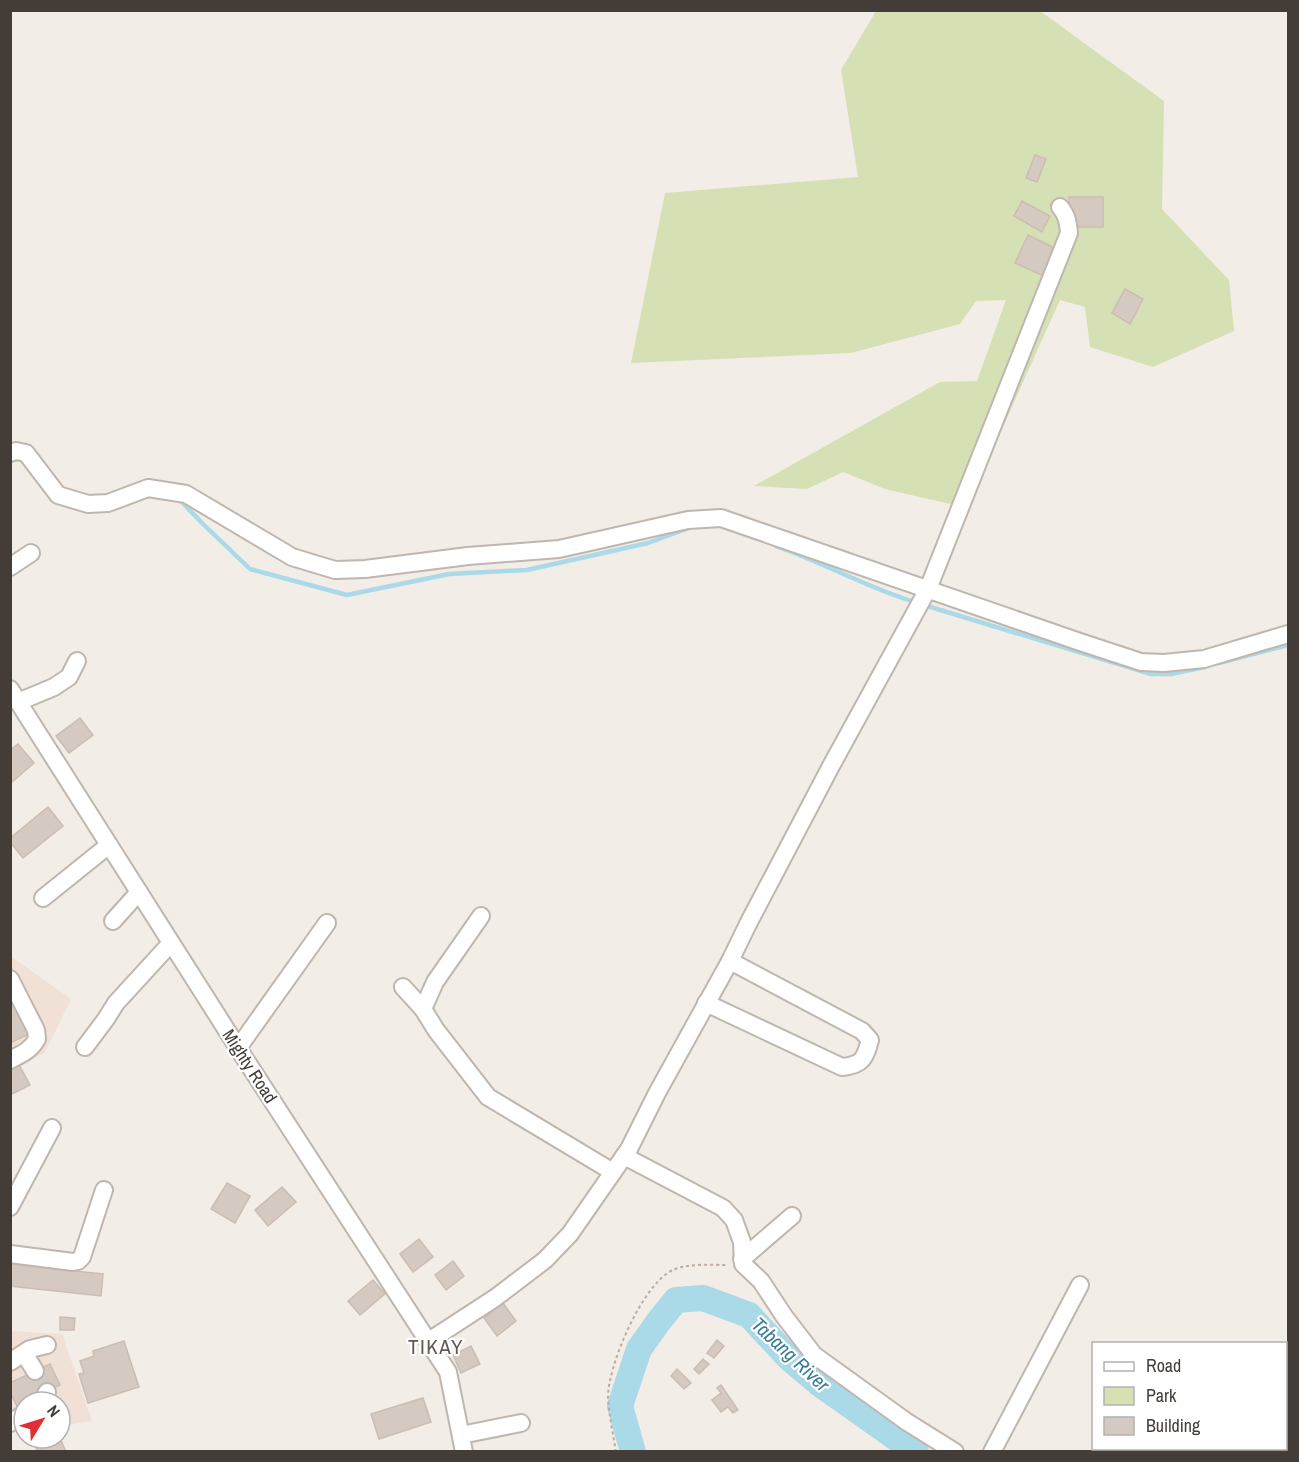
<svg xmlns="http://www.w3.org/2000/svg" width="1299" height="1462" font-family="'Archivo Narrow',sans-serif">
<rect width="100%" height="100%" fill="#f2ede7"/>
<g fill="#f1e0d5">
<path d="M10 956 71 999 45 1052 11 1071Z"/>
<path d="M10 1331 62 1334 92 1421 60 1426V1402H24V1431L20 1432 11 1412Z"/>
</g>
<path fill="#d5e1b4" d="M876 11H1040L1164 101 1162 209 1229 280 1234 331 1153 367 1090 347 1085 307 1060 300 966 509 959 506 885 489 843 472 807 489 754 486 940 382 977 381 1006 300 976 301 960 324 851 353 631 363 665 193 858 177 841 70Z"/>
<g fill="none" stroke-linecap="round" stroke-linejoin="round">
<g stroke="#aad9e8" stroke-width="4.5">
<path d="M179 499 201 522 250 569 347 595 449 574 527 570 648 543 689 528"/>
<path d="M776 546C823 562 867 588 915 602"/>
<path d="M924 605 1151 674H1171L1205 667"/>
<path d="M1219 663 1288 645"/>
</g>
<path stroke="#aad9e8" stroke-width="26" d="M633 1452 620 1406 639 1349 659 1321 676 1300 703 1298 749 1315 789 1358 821 1385 916 1452"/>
</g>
<g fill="#d5cac1" stroke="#ccbdb2" stroke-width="1.5">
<path d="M1035 155 1046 159 1037 182 1026 178Z"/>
<rect x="1069" y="197" width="34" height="30"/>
<path d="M1022 201 1050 216 1042 232 1014 216Z"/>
<path d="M1028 235 1057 249 1044 276 1015 263Z"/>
<path d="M1125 289 1143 299 1130 324 1112 313Z"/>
<path d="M80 718 93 735 69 753 56 736Z"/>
<path d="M18 744 34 763 11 783 10 750Z"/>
<path d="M48 807 63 826 23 858 10 842V838Z"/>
<path d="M10 997 29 1034 10 1043Z"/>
<path d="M18 1063 30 1085 10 1095V1068Z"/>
<path d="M227 1183 250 1196 235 1223 211 1209Z"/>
<path d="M282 1187 296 1202 268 1226 255 1210Z"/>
<path d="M419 1239 433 1257 413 1272 400 1254Z"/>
<path d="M453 1261 464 1276 446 1290 435 1275Z"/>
<path d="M10 1264 103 1274 101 1296 10 1286Z"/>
<path d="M373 1280 385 1294 360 1315 348 1301Z"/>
<path d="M503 1303 516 1321 497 1336 484 1318Z"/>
<path d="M60 1317 75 1318 74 1330H60Z"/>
<path d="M717 1340 724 1346 714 1358 707 1353Z"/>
<path d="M124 1341 139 1387 88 1403 79 1374 84 1373 80 1361 94 1356 93 1351Z"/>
<path d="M471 1346 480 1364 461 1373 453 1355Z"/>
<path d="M703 1359 709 1364 699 1374 694 1369Z"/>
<path d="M50 1364 60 1385 17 1406 10 1392V1383Z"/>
<path d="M677 1369 691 1383 684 1389 671 1376Z"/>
<path d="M721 1385 738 1410 733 1413 728 1407 721 1412 712 1400 721 1393 717 1388Z"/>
<path d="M423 1398 431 1422 379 1439 371 1414Z"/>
<path d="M50 1438H60L66 1452H38L35 1445Z"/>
</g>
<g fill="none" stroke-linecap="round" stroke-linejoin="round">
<path stroke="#cfcac4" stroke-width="16" stroke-dasharray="16 8" stroke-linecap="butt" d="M35 1371 47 1392"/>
<defs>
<g id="minor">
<path d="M10 453 16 451 26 453 58 495 88 504 108 503 148 488 186 494 292 557 335 570 365 569 468 556 559 549 688 520 721 518 1080 642 1141 662 1164 663 1204 659 1288 634"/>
<path d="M10 567 31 553"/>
<path d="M10 689 238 1048 448 1372 464 1452"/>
<path d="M18 702 54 687 69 677 77 661"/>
<path d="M43 898 109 845"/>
<path d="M481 916 435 982 423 1009 436 1030 488 1097 613 1172"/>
<path d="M113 921 139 892"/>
<path d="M10 979 36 1030 37 1039C31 1050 22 1054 10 1060"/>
<path d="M403 987 423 1009"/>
<path d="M706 1003 842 1067C863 1065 865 1058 870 1040L862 1031 730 961"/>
<path d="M85 1047 106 1019 116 1003 171 943"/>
<path d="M238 1048 327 923"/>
<path d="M624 1156 723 1208 734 1220 742 1242 743 1264 761 1281 784 1316 814 1355 907 1422 955 1452"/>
<path d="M10 1207 52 1128"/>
<path d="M10 1254 73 1262 78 1261 82 1257 104 1190"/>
<path d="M742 1259 792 1216"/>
<path d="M429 1341 495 1298 545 1260 570 1234 629 1149 657 1093 730 961 748 924 831 766 928 589 1069 233C1068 223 1067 215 1060 207"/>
<path d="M24 1353 35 1371"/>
<path d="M10 1362 30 1349 47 1345"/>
<path d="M43 1402 47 1392"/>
<path d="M10 1423 24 1414"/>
<path d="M461 1435 521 1423"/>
<path d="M992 1452 1080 1285"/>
</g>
</defs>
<use href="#minor" stroke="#bfb6ae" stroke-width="20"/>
<path stroke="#bcac9e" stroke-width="2" stroke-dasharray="3 3" stroke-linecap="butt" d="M616 1452C613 1434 609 1415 608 1397 608 1365 643 1283 673 1270 687 1263 712 1265 728 1265"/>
<use href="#minor" stroke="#fff" stroke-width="16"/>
</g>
<g text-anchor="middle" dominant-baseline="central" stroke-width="4.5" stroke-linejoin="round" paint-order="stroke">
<g font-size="18" fill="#443d37" stroke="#fff">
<text transform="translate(250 1066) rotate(57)">Mighty Road</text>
</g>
<g font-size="20" font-style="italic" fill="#387d95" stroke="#fff">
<text transform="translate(791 1354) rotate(43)">Tabang River</text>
</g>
<g font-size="21" letter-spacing="1.5" fill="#65594f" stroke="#fff">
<text x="436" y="1346">TIKAY</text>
</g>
</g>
<rect width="1299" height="1462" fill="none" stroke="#443d37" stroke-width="24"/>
<rect x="1092" y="1342" width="195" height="108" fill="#ffffff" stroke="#b4b1af" stroke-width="1.5"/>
<rect x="1104" y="1362" width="30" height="9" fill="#ffffff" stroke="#b4b1af" stroke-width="1.5"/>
<text x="1146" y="1372" font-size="18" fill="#443d37">Road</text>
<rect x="1104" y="1387" width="30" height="18" fill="#d5e1b4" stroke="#b4b1af" stroke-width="1.5"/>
<text x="1146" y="1402" font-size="18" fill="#443d37">Park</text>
<rect x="1104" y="1417" width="30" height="18" fill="#d5cac1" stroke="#b4b1af" stroke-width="1.5"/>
<text x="1146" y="1432" font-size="18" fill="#443d37">Building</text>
<g transform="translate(42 1420) rotate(52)"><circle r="28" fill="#ffffff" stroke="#b4b1af" stroke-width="1.5"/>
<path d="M0-4.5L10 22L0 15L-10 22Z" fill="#e22e32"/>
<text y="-9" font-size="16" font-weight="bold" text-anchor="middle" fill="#443d37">N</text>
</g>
</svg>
